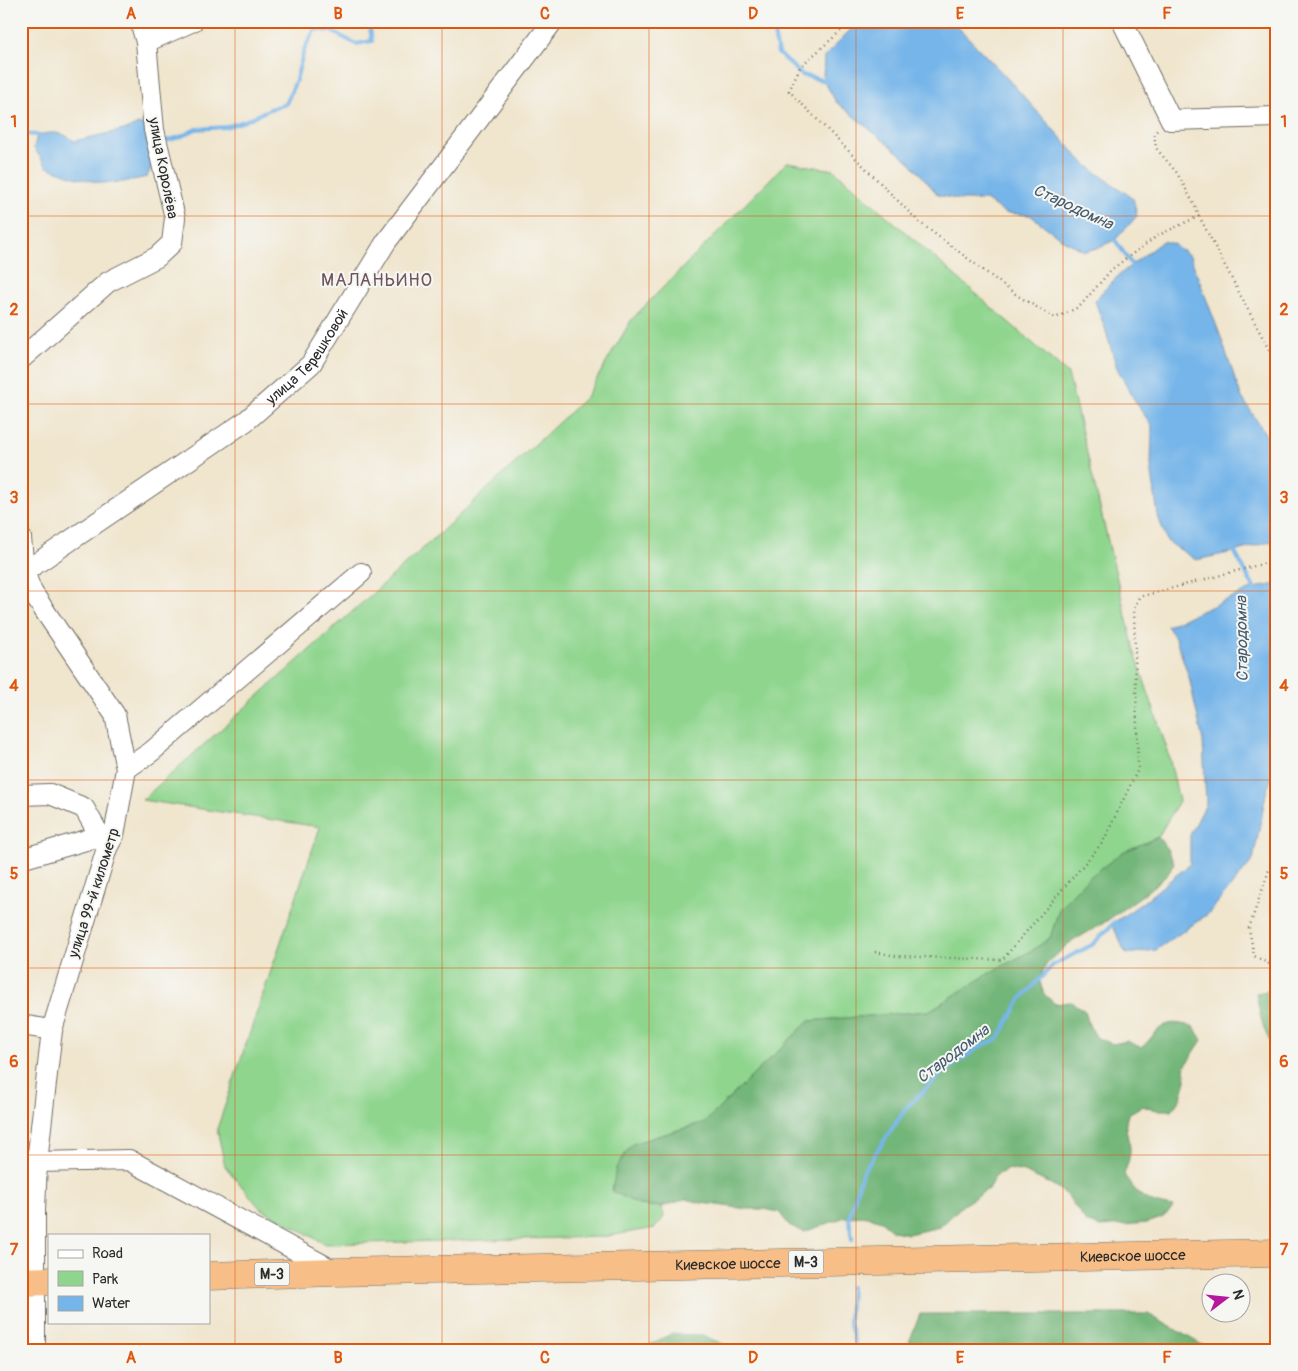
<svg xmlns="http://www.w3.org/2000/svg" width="1298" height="1371" font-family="Pangolin,sans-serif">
<rect width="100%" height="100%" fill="#f6f6f2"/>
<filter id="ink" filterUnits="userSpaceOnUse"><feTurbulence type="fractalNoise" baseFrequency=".02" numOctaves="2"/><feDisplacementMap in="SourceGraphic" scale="10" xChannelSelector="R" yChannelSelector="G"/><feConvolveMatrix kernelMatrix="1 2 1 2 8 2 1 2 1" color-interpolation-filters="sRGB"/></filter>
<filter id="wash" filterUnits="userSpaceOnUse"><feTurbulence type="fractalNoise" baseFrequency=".0096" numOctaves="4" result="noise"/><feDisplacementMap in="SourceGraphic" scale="20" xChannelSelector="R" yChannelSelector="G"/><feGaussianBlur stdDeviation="1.12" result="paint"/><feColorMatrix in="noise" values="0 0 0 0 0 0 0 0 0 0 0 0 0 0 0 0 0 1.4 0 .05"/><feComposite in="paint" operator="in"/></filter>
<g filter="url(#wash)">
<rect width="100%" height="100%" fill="#f0e5cd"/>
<path fill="#8fd58e" stroke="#5d805c" d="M787 162 834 170 1068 374 1134 650 1168 752 1179 801 1158 837 1123 852 1060 907 1050 938 1033 950 993 971 929 1011 809 1021 705 1122 632 1144 639 1205 662 1207 664 1217 655 1228 602 1237 325 1244 260 1208 225 1166 217 1129 320 827 142 800 440 533 586 397 632 319Z"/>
<g fill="#73b679" stroke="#4f7052">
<path d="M1158 837 1167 849 1174 863 1166 876 1141 896 1108 920 1068 944 1046 965 1039 979 1044 994 1055 1004 1071 1002 1085 1011 1089 1025 1097 1038 1113 1044 1127 1041 1142 1048C1162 1026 1163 1018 1194 1027L1202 1040 1185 1066 1186 1081 1181 1098 1172 1110H1157L1142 1106 1128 1114C1124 1129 1126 1127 1129 1142 1132 1153 1128 1163 1124 1174 1137 1196 1148 1204 1174 1207L1162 1218 1147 1223 1100 1227 1086 1222 1067 1195 1053 1185 1024 1172 1009 1169 996 1175 988 1189 963 1205 940 1227 908 1234 893 1231 881 1221 867 1216 845 1217 804 1232 789 1225 779 1212 764 1209H748L701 1203 686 1199 662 1207 639 1205 612 1191 616 1168 632 1144 705 1122 809 1021 929 1011 993 971 1033 950 1050 938 1060 907 1088 878 1123 852Z"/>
<path d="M1268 991 1277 996V1050C1262 1035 1260 1012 1256 993Z"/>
<path d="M920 1314H1148L1211 1350H906Z"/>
<path d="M671 1334 702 1335 737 1350H644L643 1348Z"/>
</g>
<g fill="#76b5e9" stroke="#50708a">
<path d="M859 21H952L1008 79 1081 160 1097 173 1133 198 1137 216 1115 240 1097 248 1085 251 1063 240 1030 215 1005 213 986 200H961L938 195 910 162 836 102 823 79 824 57Z"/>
<path d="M138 124 145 126 155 158 147 177 123 182 102 183 74 177 47 167 34 148 37 135C52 132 62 131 74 141L128 129Z"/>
<path d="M1163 241 1173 244 1190 256 1220 335 1241 396 1268 438 1277 459V540L1233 552 1196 560 1167 541 1158 516 1151 466 1152 426 1135 401 1117 368 1105 328 1095 301C1113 277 1139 259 1163 241Z"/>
<path d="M1277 584V768L1267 789 1253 860 1208 914 1156 950 1126 954 1112 924 1142 903 1190 864V835L1206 804 1203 741 1189 677 1176 639 1167 626 1254 588Z"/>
</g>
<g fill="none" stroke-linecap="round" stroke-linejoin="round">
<g stroke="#76b5e9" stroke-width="4">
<path d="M774 21 772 24 778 53 802 75 826 81"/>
<path d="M21 134 37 135"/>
<path d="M162 142 180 137 196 129 225 127 245 121 270 109 286 104 296 80 304 50 315 29 331 31 356 44 372 41 369 21"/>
<path d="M1111 238 1115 240 1134 268"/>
<path d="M1232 547 1254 588V592"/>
<path d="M852 1240 849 1218 862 1173 907 1107 941 1074 979 1047 998 1039 1021 999 1053 965 1092 945 1115 922"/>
<path d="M851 1287 849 1322 857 1350"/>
</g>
</g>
</g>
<g filter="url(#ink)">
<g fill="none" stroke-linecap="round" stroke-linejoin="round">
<defs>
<g id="minor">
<path d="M1122 21 1171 120 1277 117"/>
<path d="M146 42 193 21"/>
<path d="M21 359 108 282 157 257 172 243 175 218 154 130 146 42 140 21"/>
<path d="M21 538 24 572 32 592 115 715 126 769 114 835 107 848 52 1030 37 1162 35 1210V1350"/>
<path id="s1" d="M24 572 246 421 311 364 386 242 553 21"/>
<path d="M126 769 151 752 361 573"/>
<path d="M21 795 50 794 84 808 107 848"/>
<path d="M21 859 100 836"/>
<path d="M21 1025 52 1030"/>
<path d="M21 1159 37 1162 129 1160 336 1272"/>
</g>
<g id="highway">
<path id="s2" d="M209 1276 336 1272 1277 1253"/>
<path d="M21 1282 49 1281"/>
</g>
</defs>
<use href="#minor" stroke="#706c64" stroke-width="22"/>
<use href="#highway" stroke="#706c64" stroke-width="29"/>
<g stroke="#706c64" stroke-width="2.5" stroke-dasharray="1 4" stroke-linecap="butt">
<path d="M852 21 800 67 789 91 919 222 1018 296 1055 318 1069 312 1080 306 1112 269 1157 236 1199 216 1195 206 1177 173 1156 148 1154 133 1158 130"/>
<path d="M1091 21 1097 25 1108 23"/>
<path d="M1199 216 1277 365"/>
<path d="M1277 847 1249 928 1254 956 1277 968"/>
<path d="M875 952 896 956 1002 960 1103 842 1138 769 1134 609 1139 597 1277 560"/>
</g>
<use href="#minor" stroke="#fff" stroke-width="20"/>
<use href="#highway" stroke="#f7be87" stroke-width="28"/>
</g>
</g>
<path fill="none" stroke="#df570e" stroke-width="1" stroke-opacity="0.55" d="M235 21V1350M442 21V1350M649 21V1350M856 21V1350M1063 21V1350M21 216H1277M21 404H1277M21 591H1277M21 780H1277M21 968H1277M21 1155H1277"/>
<g text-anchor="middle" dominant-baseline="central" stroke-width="4" stroke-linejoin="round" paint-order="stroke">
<g fill="#f6f6f2" stroke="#686867" stroke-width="1">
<rect x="788.5" y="1250.5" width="35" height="23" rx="4"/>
<rect x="254.5" y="1262.5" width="35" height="23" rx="4"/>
</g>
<g font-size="14" font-weight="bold" fill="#2b2b2b">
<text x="806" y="1262">М-3</text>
<text x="272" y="1274">М-3</text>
</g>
<g font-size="15" fill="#2b2b2b" stroke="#f6f6f2">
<text transform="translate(163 168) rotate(79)">улица Королёва</text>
<text stroke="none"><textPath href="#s1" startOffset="358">улица Терешковой</textPath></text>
<text transform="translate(94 893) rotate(-72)">улица 99-й километр</text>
<text stroke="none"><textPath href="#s2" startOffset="924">Киевское шоссе</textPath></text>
<text stroke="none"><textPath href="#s2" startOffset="519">Киевское шоссе</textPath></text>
</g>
<g font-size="16" font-style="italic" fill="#455b6e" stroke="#f6f6f2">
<text transform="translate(1073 207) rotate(25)">Стародомна</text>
<text transform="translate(1242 639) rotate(-91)">Стародомна</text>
<text transform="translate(953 1054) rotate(-37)">Стародомна</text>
</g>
<g font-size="18" letter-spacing="1" fill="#6e555d" stroke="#f6f6f2">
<text x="377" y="280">МАЛАНЬИНО</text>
</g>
</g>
<rect width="1298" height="1371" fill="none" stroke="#f6f6f2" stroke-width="55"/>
<rect x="48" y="1234" width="162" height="90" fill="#f6f6f2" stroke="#a5a5a2"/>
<rect x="58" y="1250" width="25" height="8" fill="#ffffff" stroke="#a5a5a2"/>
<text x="92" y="1258" font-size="15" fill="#2b2b2b">Road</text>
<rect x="58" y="1271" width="25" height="15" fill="#8fd58e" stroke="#a5a5a2"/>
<text x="92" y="1284" font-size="15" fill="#2b2b2b">Park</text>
<rect x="58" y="1296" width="25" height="15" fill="#76b5e9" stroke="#a5a5a2"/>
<text x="92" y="1308" font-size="15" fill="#2b2b2b">Water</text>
<g transform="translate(1226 1298) rotate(74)"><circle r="24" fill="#f6f6f2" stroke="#a5a5a2"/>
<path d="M0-4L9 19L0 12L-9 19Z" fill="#b5179e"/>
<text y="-8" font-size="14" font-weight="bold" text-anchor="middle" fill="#2b2b2b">N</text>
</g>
<rect x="28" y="28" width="1242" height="1316" fill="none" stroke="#df570e" stroke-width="2"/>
<g font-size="16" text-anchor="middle" font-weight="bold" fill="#df570e">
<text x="131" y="19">A</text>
<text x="338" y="19">B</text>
<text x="545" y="19">C</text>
<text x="753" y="19">D</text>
<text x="960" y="19">E</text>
<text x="1167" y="19">F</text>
<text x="14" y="127">1</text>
<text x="1284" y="127">1</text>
<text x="14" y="315">2</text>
<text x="1284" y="315">2</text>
<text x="14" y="503">3</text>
<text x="1284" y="503">3</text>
<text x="14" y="691">4</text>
<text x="1284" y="691">4</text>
<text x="14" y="879">5</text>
<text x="1284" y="879">5</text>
<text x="14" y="1067">6</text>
<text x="1284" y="1067">6</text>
<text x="14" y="1255">7</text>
<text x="1284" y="1255">7</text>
<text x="131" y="1363">A</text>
<text x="338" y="1363">B</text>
<text x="545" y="1363">C</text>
<text x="753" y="1363">D</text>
<text x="960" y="1363">E</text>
<text x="1167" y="1363">F</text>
</g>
</svg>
